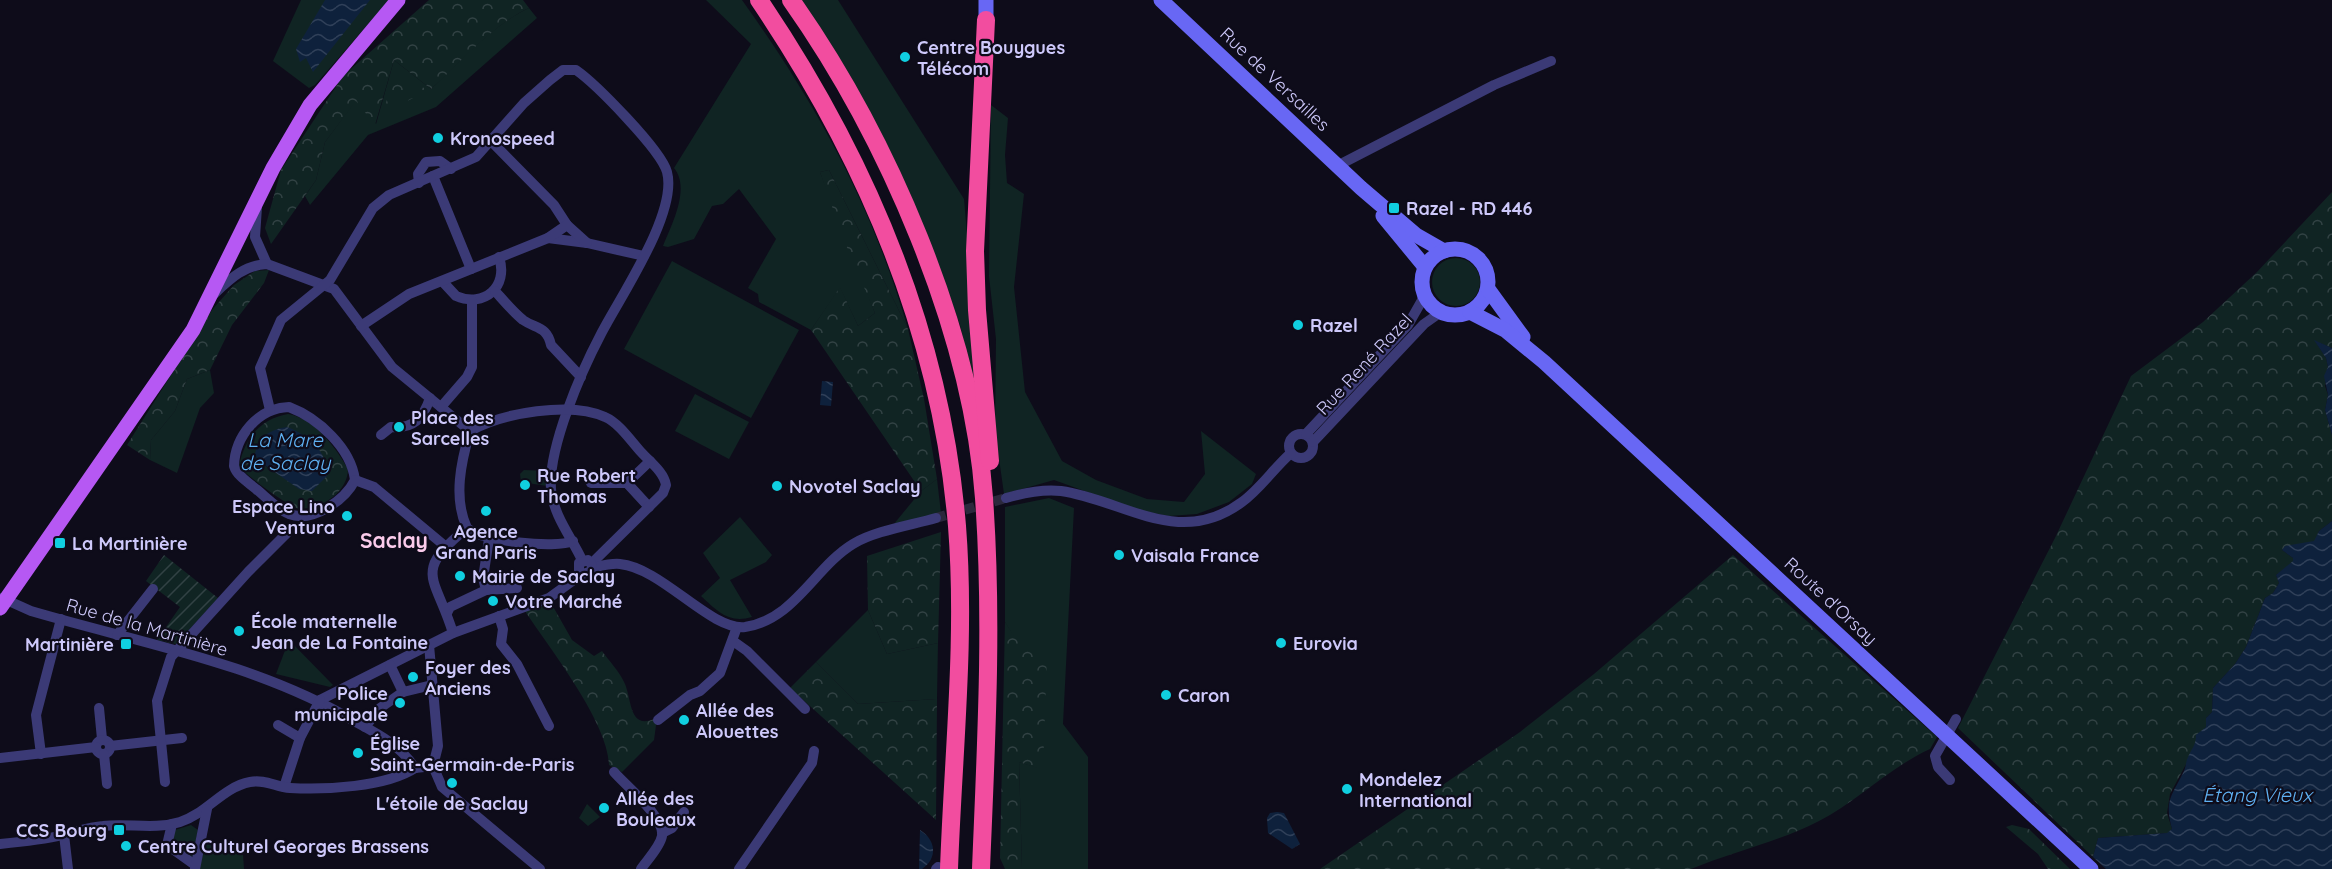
<svg xmlns="http://www.w3.org/2000/svg" width="2332" height="869" font-family="Quicksand,sans-serif">
<defs>
<pattern id="forest-crowns" width="20" height="18" patternUnits="userSpaceOnUse" patternTransform="scale(1.5)"><rect width="20" height="18" fill="#102423"/><path d="M2 6a3 3 0 1 1 6 0M12 15a3 3 0 1 1 6 0" fill="none" stroke="#324244"/></pattern>
<pattern id="garden-furrows" width="10" height="10" patternUnits="userSpaceOnUse" patternTransform="scale(1.5)"><rect width="10" height="10" fill="#102423"/><path d="M-1 1l2-2M0 10L10 0M9 11l2-2" fill="none" stroke="#324244"/></pattern>
<pattern id="water-waves" width="16" height="10" patternUnits="userSpaceOnUse" patternTransform="scale(1.5)"><rect width="16" height="10" fill="#0e213c"/><path d="M0 5q4-4 8 0t8 0" fill="none" stroke="#304059"/></pattern>
</defs>
<rect width="100%" height="100%" fill="#0e0c1a"/>
<g fill="#102423">
<path d="M301 0H389L315 85 309 88 273 61Z"/>
<path d="M706 0H742C817 105 872 205 908 329L829 170 820 172 875 313 858 326 840 288 811 330 759 302 758 294 748 288 776 239 739 189 723 204 712 206 694 239 668 247 663 246C671 226 691 188 674 168L751 44Z"/>
<path d="M800 0H838L964 199 975 326 977 397 960 325 943 279Z"/>
<path d="M529 8 537 18 436 107 368 135 310 205 305 196 316 180 325 142 356 100 376 124 394 60 431 89C461 61 492 25 529 8Z"/>
<path d="M991 105 1008 118 1005 155 1007 183 1024 194 1014 287 1025 392 1062 461 1096 480 1147 499 1184 502 1205 474 1201 431 1256 474 1252 484 1229 502 1197 514 1169 516 1137 510 1054 480 1004 494 995 430 996 339 989 276Z"/>
<circle cx="1456" cy="282" r="24"/>
<path d="M672 261 799 330 751 418 624 349Z"/>
<path d="M210 370 214 393 200 408 177 473 150 460 151 440 175 411 187 379Z"/>
<path d="M695 394 749 422 729 459 675 431Z"/>
<path d="M524 470 548 471 547 486 521 482 520 474Z"/>
<path d="M937 479 941 513 889 530 921 491Z"/>
<path d="M1049 498 1074 508 1063 724 1088 757V869H1022L1019 762 1042 769 1026 648 1017 642 1005 622V507Z"/>
<path d="M740 517 772 555 766 562 730 580 752 617C729 624 717 611 701 596L720 578 703 553Z"/>
<path d="M868 610 887 654 938 643 937 699 858 704 816 662Z"/>
<path d="M289 640 333 685 330 687 276 674Z"/>
<path d="M587 804 600 817 588 826 579 818Z"/>
<path d="M191 825 198 830 192 858 170 844 175 830Z"/>
<path d="M206 844 243 854 244 869H199Z"/>
</g>
<g fill="url(#forest-crowns)" fill-rule="evenodd">
<path d="M429 0H523L529 8C492 25 461 62 431 89L394 60 375 125 356 101 325 142 316 180 271 244 265 228 281 170 343 76Z"/>
<path d="M394 73 428 90 383 114Z"/>
<path d="M829 170 908 329 924 399 937 479 921 491 811 330 840 287 858 326 875 313 843 238 820 172Z"/>
<path d="M2332 192V348L2315 341 2326 358 2328 367 2325 386 2328 395 2325 410 2332 435V521L2319 531 2315 541 2282 550 2293 558V562L2276 575 2279 583 2273 593 2265 598 2246 647 2235 664 2213 688 2212 712 2206 718V727L2170 794 2167 813 2172 829 2168 833 2098 838 2093 857 1958 728 2055 538 2131 376 2203 322 2257 272Z"/>
<path d="M269 270 264 283 232 325 210 370 187 379 175 411 151 440 150 460 127 445 212 310 234 285 255 271Z"/>
<path d="M288 414C314 418 336 448 348 469 348 491 323 509 300 509 292 509 244 474 239 466 245 438 260 419 288 414ZM287 427 314 444 289 481 264 465Z"/>
<path d="M941 532 938 643 887 654 868 610 867 556Z"/>
<path d="M1733 555 1937 737 1930 749C1890 767 1858 801 1819 821 1778 842 1733 852 1691 869H1320L1520 732 1594 674Z"/>
<path d="M551 603 572 640 594 656 602 651C609 661 619 671 624 682 632 697 628 730 654 719L659 723 656 725 654 740 622 772 609 765C608 722 550 649 525 611Z"/>
<path d="M1005 622C1019 644 1021 647 1047 655L1043 770 1019 762 1022 869H1005L1000 858Z"/>
<path d="M816 662 858 704 937 699 936 820 790 688Z"/>
<path d="M2012 825 2029 829 2070 869H2048L2038 854 2006 827Z"/>
</g>
<path fill="url(#garden-furrows)" d="M164 555 218 598 176 644 157 640 180 607 146 581Z"/>
<g fill="url(#water-waves)">
<path d="M325 0H370L313 72 306 58 300 62 296 49Z"/>
<path d="M2314 340 2332 348V435L2325 410 2328 395 2324 376 2328 367 2326 358Z"/>
<path d="M822 381 833 382 831 406 820 405Z"/>
<path d="M287 427C309 435 328 452 327 476L312 491 299 489 259 461 255 454C258 437 271 429 287 427Z"/>
<path d="M2332 521V869H2106L2093 857 2098 838 2167 833 2172 829C2164 800 2172 796 2184 771 2186 766 2186 761 2188 757 2192 748 2196 745 2196 735L2206 727V718L2212 712 2213 688 2235 664 2246 647 2265 598 2273 593 2279 583 2276 575 2293 561V558L2282 550 2285 546 2314 541 2319 531Z"/>
<path d="M1277 812 1284 813 1300 844 1292 849 1268 833 1267 818 1270 813Z"/>
<path d="M920 830C936 840 938 858 922 869H919Z"/>
</g>
<g fill="none" stroke-linecap="round" stroke-linejoin="round">
<path stroke="#2b283c" stroke-width="10" stroke-dasharray="10 5" stroke-linecap="butt" d="M936 518 1006 498"/>
<g stroke="#3b3a76" stroke-width="10">
<path d="M491 141 554 205 567 225"/>
<path d="M1337 166 1494 85 1551 61"/>
<path d="M433 176 471 269"/>
<path d="M419 183 418 174 426 162 440 161 451 169"/>
<path d="M257 207 255 237 267 264"/>
<path d="M548 238 587 243 644 256"/>
<path d="M443 282 456 296C484 308 509 287 499 257"/>
<path d="M495 291C504 301 513 312 523 320 536 329 547 326 551 345L581 377"/>
<path d="M214 294C230 279 244 265 267 264L334 289 392 367 470 431"/>
<path d="M361 326 409 294 548 238 567 225 587 243"/>
<path d="M289 407C318 418 351 448 355 480 345 500 313 523 289 514 277 509 266 497 256 489 248 482 237 476 234 466 235 436 258 408 289 407Z"/>
<path d="M441 407 467 377 472 367V301"/>
<path d="M270 410 260 368 281 320 330 280 373 208 389 195 476 157 524 103 550 80 563 70H576C596 84 661 150 667 172 678 213 620 297 601 334 581 372 548 448 551 489 553 515 572 538 582 560"/>
<circle cx="1301" cy="446" r="12"/>
<path d="M1306 434 1408 325 1425 295"/>
<path d="M381 435 391 427C413 429 423 419 430 398"/>
<path d="M1313 442 1424 324 1441 312"/>
<path d="M355 480 374 487 445 546"/>
<path d="M591 483H627"/>
<path d="M1006 498C1023 493 1043 489 1061 491 1124 500 1179 549 1242 502 1260 489 1274 468 1291 453"/>
<path d="M649 507 627 483 650 461"/>
<path d="M573 541C556 549 481 541 467 528 453 498 461 462 470 431 502 413 571 401 605 417 619 423 631 441 641 452 650 462 664 472 666 485L663 493 592 563"/>
<path d="M592 568C601 566 610 563 620 564 662 568 711 631 745 627 794 620 815 567 853 544 874 531 912 525 936 518"/>
<path d="M486 590 517 588"/>
<path d="M2 598 31 611C140 643 256 663 354 721 378 734 400 745 415 768"/>
<path d="M447 613 450 607 486 590 483 578 489 539"/>
<path d="M499 616 503 629 501 644 517 664 549 726"/>
<path d="M453 633C435 575 412 573 467 528"/>
<path d="M117 635 153 589"/>
<path d="M733 641 747 651 805 709"/>
<path d="M429 645 438 746 433 766"/>
<path d="M403 692 432 685"/>
<path d="M320 700 453 633 549 598 582 574 591 572 592 565 588 560 579 563V570L582 574"/>
<path d="M99 708 102 739"/>
<path d="M658 720 690 695 700 691 720 673 737 627"/>
<path d="M278 725 300 738"/>
<path d="M365 727 380 708 403 692 390 665"/>
<circle cx="103" cy="747" r="7"/>
<path d="M110 746 182 738"/>
<path d="M41 754 36 715 61 619"/>
<path d="M104 754 107 784"/>
<path d="M0 758 96 747"/>
<path d="M415 768 433 766 442 787 540 869"/>
<path d="M614 772C626 786 665 817 662 836 660 847 647 860 641 869"/>
<path d="M1950 780 1938 767 1935 756 1956 719"/>
<path d="M165 782 157 701 171 657 248 572 287 533"/>
<path d="M284 787 300 738 320 700"/>
<path d="M172 824 167 845 195 865"/>
<path d="M662 833 672 828 684 812"/>
<path d="M64 835 68 869"/>
<path d="M0 844C21 842 42 840 63 835 76 832 89 827 103 826 129 823 154 830 180 822 206 814 223 787 250 782 265 779 276 787 290 788 325 790 386 787 415 768"/>
<path d="M195 869 207 809"/>
<path d="M739 869 812 763 814 751"/>
<path d="M936 869 938 867"/>
</g>
<g stroke="#6867f4" stroke-width="15">
<path d="M1161 0 1361 188 1416 235 1444 251"/>
<path d="M986 20V0"/>
<path d="M1383 216 1425 267"/>
<circle cx="1455" cy="282" r="33"/>
<path d="M1488 289 1523 337"/>
<path d="M1470 312 1505 330 1544 362 2091 869"/>
</g>
<path stroke="#b658f3" stroke-width="15" d="M0 608 193 330 273 168 310 105 398 0"/>
<g stroke="#f24d9f" stroke-width="18">
<path d="M759 0C866 158 941 334 957 526 966 639 953 755 949 869"/>
<path d="M791 0C887 136 972 331 984 498 993 622 986 746 981 869"/>
<path d="M986 20 975 251 977 310 990 461"/>
</g>
</g>
<g fill="#10cfe0" stroke="#0e0c1a" stroke-width="2">
<circle cx="905" cy="57" r="6"/>
<circle cx="438" cy="138" r="6"/>
<rect x="1388" y="202" width="12" height="12" rx="3"/>
<circle cx="1298" cy="325" r="6"/>
<circle cx="399" cy="427" r="6"/>
<circle cx="525" cy="485" r="6"/>
<circle cx="777" cy="486" r="6"/>
<circle cx="486" cy="511" r="6"/>
<circle cx="347" cy="516" r="6"/>
<rect x="54" y="537" width="12" height="12" rx="3"/>
<circle cx="1119" cy="555" r="6"/>
<circle cx="460" cy="576" r="6"/>
<circle cx="493" cy="601" r="6"/>
<circle cx="239" cy="631" r="6"/>
<circle cx="1281" cy="643" r="6"/>
<rect x="120" y="638" width="12" height="12" rx="3"/>
<circle cx="413" cy="677" r="6"/>
<circle cx="1166" cy="695" r="6"/>
<circle cx="400" cy="703" r="6"/>
<circle cx="684" cy="720" r="6"/>
<circle cx="358" cy="753" r="6"/>
<circle cx="452" cy="783" r="6"/>
<circle cx="1347" cy="789" r="6"/>
<circle cx="604" cy="808" r="6"/>
<rect x="113" y="824" width="12" height="12" rx="3"/>
<circle cx="126" cy="846" r="6"/>
</g>
<g text-anchor="middle" dominant-baseline="central" stroke-width="4.5" stroke-linejoin="round" paint-order="stroke">
<g font-size="18" font-weight="bold" fill="#cec9fb" stroke="#0e0c1a" text-anchor="start">
<text x="917" y="47">Centre Bouygues<tspan x="917" dy="21">Télécom</tspan></text>
<text x="450" y="138">Kronospeed</text>
<text x="1406" y="208">Razel - RD 446</text>
<text x="1310" y="325">Razel</text>
<text x="411" y="417">Place des<tspan x="411" dy="21">Sarcelles</tspan></text>
<text x="537" y="475">Rue Robert<tspan x="537" dy="21">Thomas</tspan></text>
<text x="789" y="486">Novotel Saclay</text>
<text x="335" y="506" text-anchor="end">Espace Lino<tspan x="335" dy="21">Ventura</tspan></text>
<text x="486" y="531" text-anchor="middle">Agence<tspan x="486" dy="21">Grand Paris</tspan></text>
<text x="72" y="543">La Martinière</text>
<text x="1131" y="555">Vaisala France</text>
<text x="472" y="576">Mairie de Saclay</text>
<text x="505" y="601">Votre Marché</text>
<text x="251" y="621">École maternelle<tspan x="251" dy="21">Jean de La Fontaine</tspan></text>
<text x="1293" y="643">Eurovia</text>
<text x="114" y="644" text-anchor="end">Martinière</text>
<text x="425" y="667">Foyer des<tspan x="425" dy="21">Anciens</tspan></text>
<text x="388" y="693" text-anchor="end">Police<tspan x="388" dy="21">municipale</tspan></text>
<text x="1178" y="695">Caron</text>
<text x="696" y="710">Allée des<tspan x="696" dy="21">Alouettes</tspan></text>
<text x="370" y="743">Église<tspan x="370" dy="21">Saint-Germain-de-Paris</tspan></text>
<text x="1359" y="779">Mondelez<tspan x="1359" dy="21">International</tspan></text>
<text x="616" y="798">Allée des<tspan x="616" dy="21">Bouleaux</tspan></text>
<text x="452" y="803" text-anchor="middle">L'étoile de Saclay</text>
<text x="107" y="830" text-anchor="end">CCS Bourg</text>
<text x="138" y="846">Centre Culturel Georges Brassens</text>
</g>
<g font-size="18" fill="#cec9fb" stroke="#0e0c1a">
<text transform="translate(1275 79) rotate(43)">Rue de Versailles</text>
<text transform="translate(1364 364) rotate(-47)">Rue René Razel</text>
<text transform="translate(1831 601) rotate(43)">Route d'Orsay</text>
<text transform="translate(147 627) rotate(16)">Rue de la Martinière</text>
</g>
<g font-size="20" font-style="italic" fill="#5fb1f3" stroke="#0e0c1a">
<text x="285" y="439">La Mare<tspan x="285" dy="23">de Saclay</tspan></text>
<text x="2257" y="794">Étang Vieux</text>
</g>
<g font-size="21" font-weight="bold" fill="#fbcbeb" stroke="#0e0c1a">
<text x="394" y="540">Saclay</text>
</g>
</g>
</svg>
